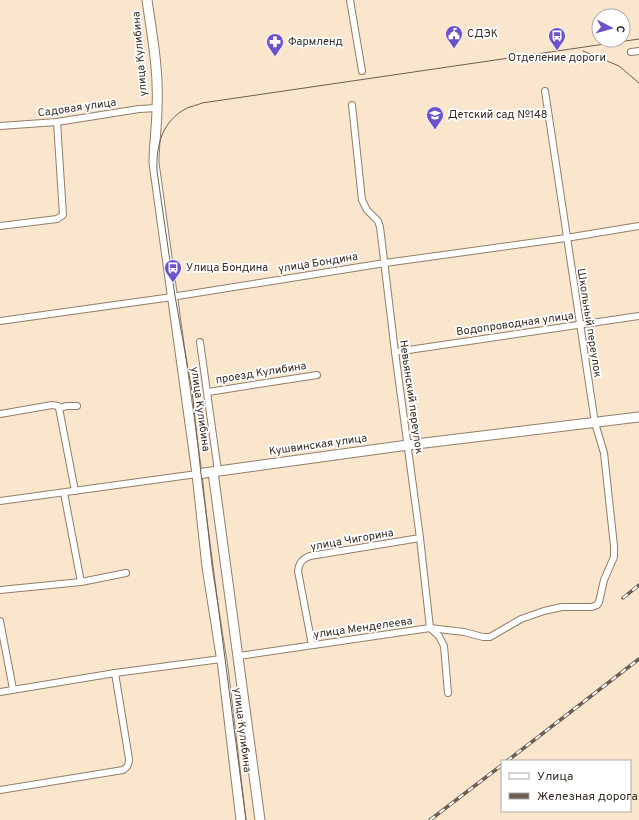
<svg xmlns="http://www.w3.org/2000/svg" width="639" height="820" font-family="Overpass,sans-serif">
<rect width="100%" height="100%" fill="#fae6cd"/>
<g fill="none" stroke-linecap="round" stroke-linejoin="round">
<defs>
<g id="minor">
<path d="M350 0 362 71"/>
<path d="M631 52 639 51"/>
<path d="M352 105 362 200 367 210 378 221 380 227 395 352 420 538 430 628 439 636 444 646 448 693"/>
<path d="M0 126 57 122 139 109 157 108"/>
<path d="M0 226 57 219 63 215 57 122"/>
<path d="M0 321 165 298 385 263 566 238 639 226"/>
<path d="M200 342 218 471"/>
<path d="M395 352 639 316"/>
<path d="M208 392 317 375"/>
<path d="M59 408 67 406H77"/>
<path d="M0 414 52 405 58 406 59 408 75 491"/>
<path d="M64 493 81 582"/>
<path d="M0 501 197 474"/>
<path d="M0 590 81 582 126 573"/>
<path d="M0 621 13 689"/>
<path d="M312 645 298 571C299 563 302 559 310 556L420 538"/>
<path d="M239 656 430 628 464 632 483 637H490L521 619 544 611 562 607H592L597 605 599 602 604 580 614 557V546L604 453 595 423 545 91"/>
<path d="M0 692 115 673 221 659"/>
<path d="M0 790 123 770C128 767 129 764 129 759L115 673"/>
</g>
<g id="secondary">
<path d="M147 0C152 35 159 72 157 107 157 126 154 144 154 163L197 474 207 567 223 668 241 820"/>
<path d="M213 472 260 820"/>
<path d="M197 474 408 445 639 417"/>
</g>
</defs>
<use href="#minor" stroke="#917e68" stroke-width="8"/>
<use href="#secondary" stroke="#917e68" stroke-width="11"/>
<use href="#minor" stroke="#fff" stroke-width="6"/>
<use href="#secondary" stroke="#fff" stroke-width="9"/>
<g stroke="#6a5f51" stroke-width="1">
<path d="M583 51 619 66 639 83"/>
<path d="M246 820 201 474 192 391 175 296 157 171C156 145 162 121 187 108 192 106 198 105 202 103L639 39"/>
</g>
<defs>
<g id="rail">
<path d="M623 598 639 585"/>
<path d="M507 761 639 659"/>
<path d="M430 820 502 765"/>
</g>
</defs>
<use href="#rail" stroke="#6a5f51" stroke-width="3.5"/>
<use href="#rail" stroke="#fff" stroke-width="2" stroke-dasharray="6" stroke-linecap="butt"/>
</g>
<defs>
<symbol id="civic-pin" viewBox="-11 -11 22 30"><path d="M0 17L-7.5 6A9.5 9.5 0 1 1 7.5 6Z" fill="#6c53cc" stroke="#fff"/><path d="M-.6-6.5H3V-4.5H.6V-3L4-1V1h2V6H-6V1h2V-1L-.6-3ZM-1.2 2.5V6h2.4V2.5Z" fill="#fff"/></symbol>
<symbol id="bus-pin" viewBox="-11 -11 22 30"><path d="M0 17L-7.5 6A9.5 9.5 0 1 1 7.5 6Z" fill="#6c53cc" stroke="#fff"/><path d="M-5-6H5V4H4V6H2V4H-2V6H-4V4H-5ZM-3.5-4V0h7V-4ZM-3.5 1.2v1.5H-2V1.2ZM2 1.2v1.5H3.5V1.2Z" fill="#fff"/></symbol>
<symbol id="pharmacy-pin" viewBox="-11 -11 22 30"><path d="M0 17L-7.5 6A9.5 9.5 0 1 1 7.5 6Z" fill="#6c53cc" stroke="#fff"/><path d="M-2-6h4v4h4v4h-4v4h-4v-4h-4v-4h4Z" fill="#fff"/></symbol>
<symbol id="school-pin" viewBox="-11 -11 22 30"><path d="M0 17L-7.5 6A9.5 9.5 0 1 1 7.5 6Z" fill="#6c53cc" stroke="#fff"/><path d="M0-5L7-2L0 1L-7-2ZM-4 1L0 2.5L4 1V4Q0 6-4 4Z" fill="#fff"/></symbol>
</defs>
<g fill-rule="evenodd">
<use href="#civic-pin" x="444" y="24" width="20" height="27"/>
<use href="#bus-pin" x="547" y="26" width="20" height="27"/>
<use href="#pharmacy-pin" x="265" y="32" width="20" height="27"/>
<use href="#school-pin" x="425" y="105" width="20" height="27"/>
<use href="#bus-pin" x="163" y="258" width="20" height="27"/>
</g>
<g text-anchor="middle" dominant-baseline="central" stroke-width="3.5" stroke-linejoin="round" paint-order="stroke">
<g font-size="11" fill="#332b22" stroke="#fff" text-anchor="start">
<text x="467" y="34">СДЭК</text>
<text x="288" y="42">Фармленд</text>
<text x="557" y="58" text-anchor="middle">Отделение дороги</text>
<text x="448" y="115">Детский сад №148</text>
<text x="186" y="268">Улица Бондина</text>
</g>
<g font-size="11" fill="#332b22" stroke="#fff">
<text transform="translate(140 54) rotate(-95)">улица Кулибина</text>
<text transform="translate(77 108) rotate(-8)">Садовая улица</text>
<text transform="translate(318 263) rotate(-9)">улица Бондина</text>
<text transform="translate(589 323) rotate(81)">Школьный переулок</text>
<text transform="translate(515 324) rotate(-8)">Водопроводная улица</text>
<text transform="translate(261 373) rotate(-9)">проезд Кулибина</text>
<text transform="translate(411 397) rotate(82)">Невьянский переулок</text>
<text transform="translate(200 409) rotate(82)">улица Кулибина</text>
<text transform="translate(318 445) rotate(-8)">Кушвинская улица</text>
<text transform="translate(352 540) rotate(-10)">улица Чигорина</text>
<text transform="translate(363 628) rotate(-8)">улица Менделеева</text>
<text transform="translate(242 730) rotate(83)">улица Кулибина</text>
</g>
</g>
<rect x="501" y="760" width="130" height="52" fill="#ffffff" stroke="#adaaa7"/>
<rect x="509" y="773" width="20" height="6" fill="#ffffff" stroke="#adaaa7"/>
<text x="537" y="780" font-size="12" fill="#332b22">Улица</text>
<rect x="509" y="793" width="20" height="6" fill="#6a5f51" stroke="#adaaa7"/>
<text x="537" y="800" font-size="12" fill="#332b22">Железная дорога</text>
<g transform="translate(611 28) rotate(96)"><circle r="19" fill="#ffffff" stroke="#adaaa7"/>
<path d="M0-3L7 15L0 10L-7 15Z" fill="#6c53cc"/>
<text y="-6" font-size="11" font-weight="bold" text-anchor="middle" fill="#332b22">С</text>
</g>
</svg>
